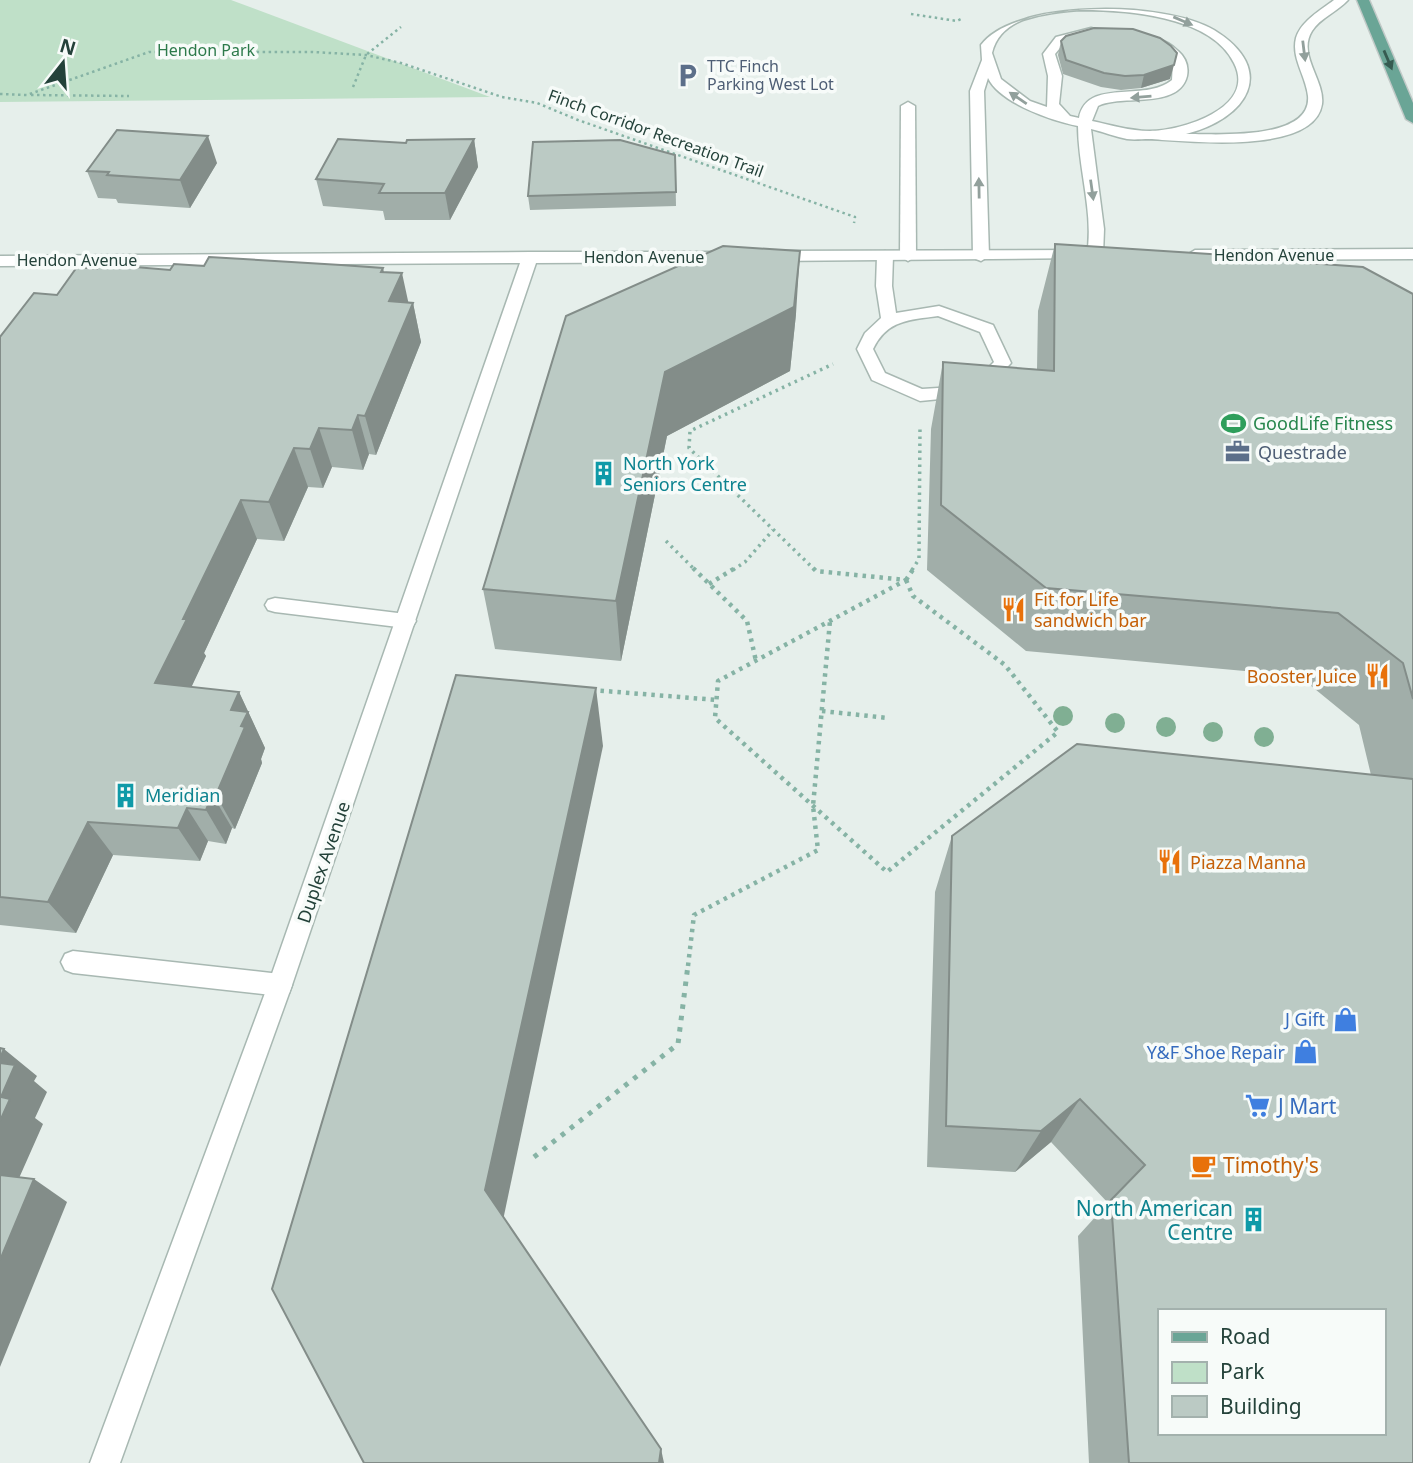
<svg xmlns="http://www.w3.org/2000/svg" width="1413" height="1463" font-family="'Noto Sans',sans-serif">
<rect width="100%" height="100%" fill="#e6efeb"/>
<path fill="#bfe0c8" d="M0 0H231L490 97 0 102Z"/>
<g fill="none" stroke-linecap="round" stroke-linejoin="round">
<defs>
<g id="lane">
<path d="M1334 0H1348C1337 12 1320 18 1312 31 1297 55 1325 80 1322 104 1314 156 1185 141 1149 139 1142 139 1134 140 1127 139 1116 137 1104 132 1091 129L1104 229 1103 255 1095 260 1087 255C1094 212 1078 169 1078 126 1052 121 1000 103 988 78L984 91 989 256 981 261 976 259 973 256 970 91 982 60 981 45C1014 0 1163 0 1214 30 1279 70 1247 119 1186 134 1215 134 1312 141 1308 96 1306 76 1291 58 1296 38 1301 21 1321 10 1334 0ZM1079 10C1124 10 1211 15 1234 63 1257 108 1182 131 1150 131 1130 131 1111 125 1092 121L1098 106C1121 94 1179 110 1187 76 1189 66 1185 57 1178 51 1171 44 1163 40 1154 37L1148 41 1150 44 1168 55 1173 62 1172 80C1144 103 1087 77 1079 118L1070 116 1059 104 1062 76 1055 54 1064 43 1095 35V29L1091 28 1056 37 1043 54 1048 76 1047 107 1030 101 1001 79 992 53C1001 15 1048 13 1079 10Z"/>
<path d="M908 102 915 106 916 256 908 261 900 256 901 106Z"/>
<path d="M885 251 893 256 892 286 896 313 939 306 993 325 1011 363 981 395 920 401 872 380 857 349 865 333 881 318 876 286 877 256ZM938 316 980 332 994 362 970 386 922 389 885 373 873 349C887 320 909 320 938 316Z"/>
<path d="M275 598 406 614 413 616 416 621 413 626 406 628 275 612 268 610 265 605 268 600Z"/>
<path d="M73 951 280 974 289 977 292 985 289 993 280 996 73 973 65 970 61 962 65 954Z"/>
</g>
<g id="street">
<path d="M1413 249V259L1195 260 1187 255 1195 250Z"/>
<path d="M1078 250 1083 252 1086 255 1083 258 771 261 763 256 771 251Z"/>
<path d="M530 252H725L733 257 725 262 536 263 292 985 120 1463H90L268 985 520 263 0 266V256Z"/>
</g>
<path id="primary" d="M1357 0H1369L1413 103V123L1406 119Z"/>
</defs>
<use href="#lane" stroke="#a8b8b2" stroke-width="3"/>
<use href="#street" stroke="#a8b8b2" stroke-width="3"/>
<use href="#primary" stroke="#c2cac8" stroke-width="3"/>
<g stroke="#86b3a5" stroke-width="2.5" stroke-dasharray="2.5 3.5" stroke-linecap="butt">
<path d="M911 14 957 21 963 18"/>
<path d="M353 87 366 55 401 27"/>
<path d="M0 94 27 95 149 52H313L366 55 401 63 502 97 537 103 578 120 855 217 854 223"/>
<path d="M31 95 129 96"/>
</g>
<g stroke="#86b3a5" stroke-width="3.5" stroke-dasharray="2.5 4.5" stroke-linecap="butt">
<path d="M666 541 695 570"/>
<path d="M733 570 745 562 773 530"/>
<path d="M815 570 689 448 690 431 833 364"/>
<path d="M912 570 919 559 920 428"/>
</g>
<g stroke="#86b3a5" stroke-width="4.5" stroke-dasharray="3.5 5" stroke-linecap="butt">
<path d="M693 568 747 621 756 661"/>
<path d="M813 568 816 571 906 580"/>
<path d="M906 580 913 596 1005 665 1058 732 887 872 715 718 718 681Z"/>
<path d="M906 580 914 568"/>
<path d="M709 584 735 568"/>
<path d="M592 690 717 700"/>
<path d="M822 711 888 718"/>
<path d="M688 966 694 915 818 850 813 806 830 621"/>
</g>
<path stroke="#86b3a5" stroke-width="5" stroke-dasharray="4.5 7" stroke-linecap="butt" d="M534 1157 678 1044 688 965"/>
<use href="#lane" fill="#fff" fill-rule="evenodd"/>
<use href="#street" fill="#fff" fill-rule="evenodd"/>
<use href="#primary" fill="#6aa596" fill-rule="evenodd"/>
</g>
<g fill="#80af93">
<circle cx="1063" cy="716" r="10"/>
<circle cx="1115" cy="723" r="10"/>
<circle cx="1166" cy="727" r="10"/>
<circle cx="1213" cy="732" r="10"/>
<circle cx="1264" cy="737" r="10"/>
</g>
<g fill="#a1aea9">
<path d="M1061 41 1170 79 1141 88 1121 90 1101 87 1063 74 1058 55Z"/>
<path d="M474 139 478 167 450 220H385L383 211 323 206 316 179 406 143Z"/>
<path d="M675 155 676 206 530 210 528 196Z"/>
<path d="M217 163 190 208 118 203 116 199 98 198 87 171Z"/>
<path d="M1055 244 1308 263 1413 294V1463H1089L1078 1236 1108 1203 1051 1142 1015 1172 927 1167 935 892 952 836 1371 775 1359 725 1299 676 1026 651 927 570 931 429 943 362 1037 369 1038 311Z"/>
<path d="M204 266 384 272 408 302 413 303 421 342 376 455 369 454 363 470 332 467 323 488 308 487 284 541 257 539 204 653 206 656 191 687 239 692 265 748 261 759 262 763 235 829 232 828 226 844 208 841 200 861 113 855 76 933 0 925V337L57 295 97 269 170 270Z"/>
<path d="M796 314 790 371 667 436 621 661 495 649 483 589Z"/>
</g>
<g fill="#838d89">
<path d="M1174 65 1170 79 1141 88 1144 75Z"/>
<path d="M208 136 217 163 190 208 180 180Z"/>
<path d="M474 139 478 167 450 220 445 193Z"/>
<path d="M800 251 796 314 790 371 667 436 621 661 616 601 665 372Z"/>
<path d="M383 268 390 299 402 273 410 310 413 303 421 342 376 455 365 416 381 272Z"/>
<path d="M358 415 369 454 363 470 352 430Z"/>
<path d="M319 428 332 467 323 488 310 449Z"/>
<path d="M294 448 308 487 284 541 269 502Z"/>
<path d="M241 500 257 539 204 653 206 656 176 720 155 683 183 619Z"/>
<path d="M596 688 603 746 502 1225 485 1190Z"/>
<path d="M239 692 265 748 261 759 262 763 235 829 216 795 231 710Z"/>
<path d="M212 794 232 828 226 844 206 810Z"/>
<path d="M187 808 208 841 200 861 178 828Z"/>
<path d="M88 822 113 855 76 933 48 902Z"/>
<path d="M4 1049 37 1076 34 1081 47 1092 35 1118 43 1124 12 1194 0 1186V1058Z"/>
<path d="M1080 1099 1051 1142 1015 1172 1041 1131Z"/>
<path d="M34 1179 67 1202 0 1367V1260Z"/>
<path d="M661 1449 664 1463H659Z"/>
</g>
<g fill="#bbcac4" stroke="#838d89" stroke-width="2" fill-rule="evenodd">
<path d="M1094 28 1133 29 1160 38 1171 46 1177 53 1174 65 1144 75 1125 76 1104 73 1066 60 1061 41 1066 36Z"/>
<path d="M117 130 208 136 180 180 107 175 109 172 87 171Z"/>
<path d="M338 139 406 143 407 140 474 139 445 193H379L384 184 316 179Z"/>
<path d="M620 140 675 155 676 192 528 196 533 142Z"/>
<path d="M1055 244 1303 260 1308 263 1363 267 1413 294V699L1403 663 1338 613 1046 588 941 505 943 362 1054 371Z"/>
<path d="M723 246 800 251 794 307 665 372 616 601 483 589 566 316Z"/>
<path d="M209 257 341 265 383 268 381 272 402 273 389 301 413 303 365 416 358 415 352 430 319 428 310 449 294 448 269 502 241 500 183 619H187L155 683 239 692 231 710 248 712 241 726 245 727 216 795 212 794 206 810 187 808 178 828 88 822 48 902 0 897V337L34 293 57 295 77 267 97 269 100 264 170 270 174 264 204 266Z"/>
<path d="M456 675 596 688 485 1190 661 1449 659 1463H364L272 1289Z"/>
<path d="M1077 744 1413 779V1463H1129L1111 1200 1145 1165 1080 1099 1041 1131 946 1126 952 836ZM1159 1311H1383V1433H1159Z"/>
<path d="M0 1048 4 1049 0 1058Z"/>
<path d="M0 1063 15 1065 1 1097 10 1099 0 1121Z"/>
<path d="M0 1175 34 1179 0 1260Z"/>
</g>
<defs><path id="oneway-solid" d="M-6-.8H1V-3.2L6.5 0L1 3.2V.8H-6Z" transform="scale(1.75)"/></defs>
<g fill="#92a09c">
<use href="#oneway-solid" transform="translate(1183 21) rotate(23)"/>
<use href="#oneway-solid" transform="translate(1304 51) rotate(83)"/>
<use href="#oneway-solid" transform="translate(1141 97) rotate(175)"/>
<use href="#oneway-solid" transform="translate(1018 98) rotate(-146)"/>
<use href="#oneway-solid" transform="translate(979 188) rotate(-91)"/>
<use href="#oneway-solid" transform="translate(1092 190) rotate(82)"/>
</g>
<use fill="#365b51" href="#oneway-solid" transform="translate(1388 60) rotate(67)"/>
<defs>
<symbol id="parking-bare" viewBox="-9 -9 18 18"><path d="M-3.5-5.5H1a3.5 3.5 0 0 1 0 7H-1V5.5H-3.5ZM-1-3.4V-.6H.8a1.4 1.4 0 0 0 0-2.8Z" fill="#5c6f8a" stroke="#f7fbf9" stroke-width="2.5" paint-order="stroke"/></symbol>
<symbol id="stadium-bare" viewBox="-9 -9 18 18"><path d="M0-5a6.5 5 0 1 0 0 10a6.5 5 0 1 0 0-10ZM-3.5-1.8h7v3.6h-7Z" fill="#2e9e5b" stroke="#f7fbf9" stroke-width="2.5" paint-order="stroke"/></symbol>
<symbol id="office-bare" viewBox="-9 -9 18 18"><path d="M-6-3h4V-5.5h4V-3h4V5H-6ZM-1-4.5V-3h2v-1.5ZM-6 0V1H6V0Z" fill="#5c6f8a" stroke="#f7fbf9" stroke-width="2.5" paint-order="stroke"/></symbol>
<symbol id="building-bare" viewBox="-9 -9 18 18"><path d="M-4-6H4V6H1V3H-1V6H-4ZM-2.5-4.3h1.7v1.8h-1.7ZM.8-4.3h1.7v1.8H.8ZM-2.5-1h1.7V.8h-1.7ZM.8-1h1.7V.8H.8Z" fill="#0f9aa8" stroke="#f7fbf9" stroke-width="2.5" paint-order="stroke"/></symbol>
<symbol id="restaurant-bare" viewBox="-9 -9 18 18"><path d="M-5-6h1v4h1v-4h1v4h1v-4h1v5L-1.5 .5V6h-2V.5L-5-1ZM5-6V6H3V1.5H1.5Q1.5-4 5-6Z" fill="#e8710a" stroke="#f7fbf9" stroke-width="2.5" paint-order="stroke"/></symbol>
<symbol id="shop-bare" viewBox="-9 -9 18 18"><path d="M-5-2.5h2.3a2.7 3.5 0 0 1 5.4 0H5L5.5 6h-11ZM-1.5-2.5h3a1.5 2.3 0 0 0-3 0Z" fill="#3f7fe0" stroke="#f7fbf9" stroke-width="2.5" paint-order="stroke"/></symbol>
<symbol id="supermarket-bare" viewBox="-9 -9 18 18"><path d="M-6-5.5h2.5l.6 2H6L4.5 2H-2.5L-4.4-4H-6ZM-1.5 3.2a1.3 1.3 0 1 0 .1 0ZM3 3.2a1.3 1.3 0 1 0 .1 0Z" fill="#3f7fe0" stroke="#f7fbf9" stroke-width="2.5" paint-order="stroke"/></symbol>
<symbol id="cafe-bare" viewBox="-9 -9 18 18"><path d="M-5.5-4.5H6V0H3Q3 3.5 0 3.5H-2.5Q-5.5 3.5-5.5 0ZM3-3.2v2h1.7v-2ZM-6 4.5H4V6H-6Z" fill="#e8710a" stroke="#f7fbf9" stroke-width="2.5" paint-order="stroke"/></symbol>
</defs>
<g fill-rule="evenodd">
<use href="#parking-bare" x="670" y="58" width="35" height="35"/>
<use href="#stadium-bare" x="1216" y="406" width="35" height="35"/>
<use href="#office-bare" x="1220" y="434" width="35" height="35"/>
<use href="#building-bare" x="586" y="456" width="35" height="35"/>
<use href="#restaurant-bare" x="996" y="592" width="35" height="35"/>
<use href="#restaurant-bare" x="1360" y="658" width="35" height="35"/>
<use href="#building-bare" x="108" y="778" width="35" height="35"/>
<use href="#restaurant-bare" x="1152" y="844" width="35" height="35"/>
<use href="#shop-bare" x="1328" y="1002" width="35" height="35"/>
<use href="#shop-bare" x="1288" y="1034" width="35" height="35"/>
<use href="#supermarket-bare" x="1240" y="1088" width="35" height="35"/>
<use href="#cafe-bare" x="1186" y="1148" width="35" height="35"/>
<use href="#building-bare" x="1236" y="1202" width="35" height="35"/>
</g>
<g text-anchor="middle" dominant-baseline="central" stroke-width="7" stroke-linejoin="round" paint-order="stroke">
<g font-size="16" fill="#2d7a4b" stroke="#f7fbf9">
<text x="206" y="50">Hendon Park</text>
</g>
<g font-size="16" fill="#4e5e75" stroke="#f7fbf9" text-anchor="start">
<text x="707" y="66">TTC Finch<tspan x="707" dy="18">Parking West Lot</tspan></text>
</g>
<g font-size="16" fill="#24423a" stroke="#f7fbf9">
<text transform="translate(656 133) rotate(20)">Finch Corridor Recreation Trail</text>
<text x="1274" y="255">Hendon Avenue</text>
<text x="644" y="257">Hendon Avenue</text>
<text x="77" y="260">Hendon Avenue</text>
</g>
<g font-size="18" fill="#27864d" stroke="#f7fbf9" text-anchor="start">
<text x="1253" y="423">GoodLife Fitness</text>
</g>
<g font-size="18" fill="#4e5e75" stroke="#f7fbf9" text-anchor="start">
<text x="1258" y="452">Questrade</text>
</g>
<g font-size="18" fill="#0d838f" stroke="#f7fbf9" text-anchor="start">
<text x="623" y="463">North York<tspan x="623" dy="21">Seniors Centre</tspan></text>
<text x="145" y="795">Meridian</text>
</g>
<g font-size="18" fill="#c56008" stroke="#f7fbf9" text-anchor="start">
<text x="1034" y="599">Fit for Life<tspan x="1034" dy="21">sandwich bar</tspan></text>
<text x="1357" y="676" text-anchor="end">Booster Juice</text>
<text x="1190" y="862">Piazza Manna</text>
</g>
<g font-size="18" fill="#24423a" stroke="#f7fbf9">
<text transform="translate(323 862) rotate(-71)">Duplex Avenue</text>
</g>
<g font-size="18" fill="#366cbe" stroke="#f7fbf9" text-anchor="end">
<text x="1325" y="1019">J Gift</text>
<text x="1285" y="1052">Y&amp;F Shoe Repair</text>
</g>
<g font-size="21" fill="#366cbe" stroke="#f7fbf9" text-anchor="start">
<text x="1278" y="1106">J Mart</text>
</g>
<g font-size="21" fill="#c56008" stroke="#f7fbf9" text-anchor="start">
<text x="1223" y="1165">Timothy's</text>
</g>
<g font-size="21" fill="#0d838f" stroke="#f7fbf9" text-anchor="end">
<text x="1233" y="1208">North American<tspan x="1233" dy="24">Centre</tspan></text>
</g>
</g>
<rect x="1158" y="1309" width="228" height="126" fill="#f7fbf9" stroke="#a3b1ad" stroke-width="2"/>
<rect x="1172" y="1332" width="35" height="10" fill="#6aa596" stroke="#a3b1ad" stroke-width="2"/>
<text x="1220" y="1344" font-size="21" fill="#24423a">Road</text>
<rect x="1172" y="1362" width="35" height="21" fill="#bfe0c8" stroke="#a3b1ad" stroke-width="2"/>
<text x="1220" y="1379" font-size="21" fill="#24423a">Park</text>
<rect x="1172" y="1396" width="35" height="21" fill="#bbcac4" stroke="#a3b1ad" stroke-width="2"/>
<text x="1220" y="1414" font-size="21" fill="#24423a">Building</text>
<g transform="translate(63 63) rotate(17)" stroke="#f7fbf9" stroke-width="5" paint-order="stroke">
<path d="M0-5L12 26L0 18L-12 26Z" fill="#24423a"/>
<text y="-10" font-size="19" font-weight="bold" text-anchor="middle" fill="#24423a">N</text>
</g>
</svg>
